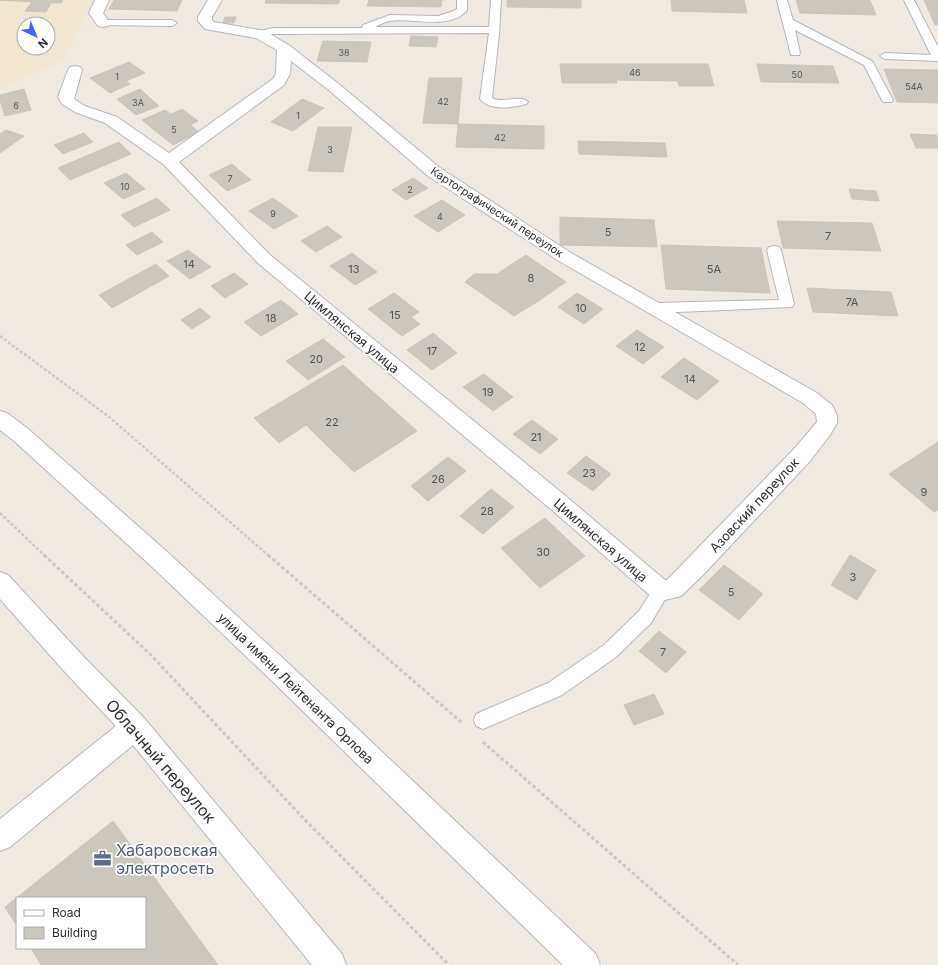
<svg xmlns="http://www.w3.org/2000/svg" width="938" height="965" font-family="Inter,sans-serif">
<rect width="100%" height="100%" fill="#efe9e1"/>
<path fill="#f0e6d1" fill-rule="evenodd" d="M0 0H93L63 61 0 89ZM24 24H48V48H24Z"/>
<g fill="#cbc7bf" stroke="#cbc5ba">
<path d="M0 0H63L61 3H51L46 12 25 11 32 2Z"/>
<path d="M114 0H182L177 11 109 9Z"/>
<path d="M266 0H340L338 4 265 3Z"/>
<path d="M369 0H442L441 7 367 6Z"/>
<path d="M507 0H581V8L507 7Z"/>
<path d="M671 0H744L747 13 672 11Z"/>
<path d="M796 0H870L876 15 800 13Z"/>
<path d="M924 0H938V25H935Z"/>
<path d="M225 17H236L234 23H223Z"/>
<path d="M411 36 438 37 436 47 409 46Z"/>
<path d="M323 41 371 42 367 62 317 61Z"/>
<path d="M129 62 145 73 126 81 130 84 110 93 90 78Z"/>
<path d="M560 64H708L714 86H679L677 81 616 80 617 83H562Z"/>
<path d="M757 64 833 66 839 83 761 82Z"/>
<path d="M884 69 938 70V103L897 102Z"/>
<path d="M429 78H462L458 124 423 123Z"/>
<path d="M24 89 31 110 5 116 0 100V95Z"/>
<path d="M140 89 159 106 136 115 117 99Z"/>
<path d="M302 99 324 108 293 131 271 122Z"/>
<path d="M182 109 198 121 190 125 199 132 173 145 142 120 165 110 171 114Z"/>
<path d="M458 124 544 126V149L456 147Z"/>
<path d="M318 127H352L343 172 308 171Z"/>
<path d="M6 130 24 136 0 153V134Z"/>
<path d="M84 133 93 142 63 154 54 145Z"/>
<path d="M910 134 937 135 938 148H916Z"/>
<path d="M578 141 665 143 667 157 579 154Z"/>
<path d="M119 142 131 154 70 180 58 168Z"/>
<path d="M232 164 251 180 227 191 209 175Z"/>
<path d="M126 173 145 189 123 199 104 183Z"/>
<path d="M413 178 428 188 406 200 392 190Z"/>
<path d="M849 189 876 191 879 201 852 199Z"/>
<path d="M157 198 170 210 134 227 121 215Z"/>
<path d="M273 198 298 216 274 229 249 211Z"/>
<path d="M442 200 465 215 438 232 414 216Z"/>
<path d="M560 217 654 220 657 247 560 245Z"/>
<path d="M777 221 872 223 881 251 783 248Z"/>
<path d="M327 226 342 237 316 252 301 241Z"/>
<path d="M152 232 163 242 137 255 126 245Z"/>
<path d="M661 245 761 248 770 293 666 289Z"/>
<path d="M188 250 211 267 190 279 167 261Z"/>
<path d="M352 253 377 272 355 285 330 266Z"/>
<path d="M526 255 566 282 537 302 497 274Z"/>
<path d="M156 264 169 276 112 308 99 295Z"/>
<path d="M234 273 248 284 225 298 211 286Z"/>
<path d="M474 274H497L537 302 514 316 465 282Z"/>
<path d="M807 288 891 292 898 316 813 312Z"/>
<path d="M394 293 419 312 411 317 420 324 402 336 368 309Z"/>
<path d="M577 293 603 309 584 324 558 307Z"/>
<path d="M281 300 298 314 261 336 244 322Z"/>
<path d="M200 308 211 317 192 329 181 320Z"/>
<path d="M637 330 664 347 643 364 616 346Z"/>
<path d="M433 333 457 353 432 370 407 350Z"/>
<path d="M323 339 345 357 308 380 286 361Z"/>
<path d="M684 358 719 381 697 400 661 377Z"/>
<path d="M343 365 417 431 354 472 306 425 279 443 254 418Z"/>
<path d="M484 374 513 397 493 411 463 387Z"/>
<path d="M532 420 558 439 540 454 513 434Z"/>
<path d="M938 442V510L934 512 889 474Z"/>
<path d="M586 456 611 474 593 491 567 473Z"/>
<path d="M448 457 466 471 428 501 411 486Z"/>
<path d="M491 489 514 507 483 534 460 516Z"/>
<path d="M545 518 585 556 540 588 501 548Z"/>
<path d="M850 555 876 570 857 600 831 585Z"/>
<path d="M724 565 763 594 739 620 699 590Z"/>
<path d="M659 631 686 652 666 673 639 651Z"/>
<path d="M654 694 664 714 634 725 624 705Z"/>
<path d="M113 821 218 965H41L31 948H145V898H17V926L5 907Z"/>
</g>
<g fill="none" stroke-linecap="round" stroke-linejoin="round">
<defs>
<g id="lane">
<path d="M457 0H467V10C450 31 411 17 389 21 384 22 379 25 375 27H489L491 0H501L499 34 492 98C502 104 521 94 528 102L526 104C513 108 490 111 480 99L489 33 273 34 260 37 255 34 256 32 273 28H362L363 25 390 15 438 16 451 12 457 9Z"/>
<path d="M777 0H787L793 20 872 61 893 100 891 102H883L864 65 795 30 800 53 799 55H791Z"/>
<path d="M904 0H914L938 47V61L885 59 880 56 885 53 931 55Z"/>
<path d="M103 20H172L177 23 172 26 99 25 98 23Z"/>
<path d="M774 246 779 247 781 250 794 304 792 307 656 313 651 311 649 308 651 305 656 303 779 300 767 250 769 247Z"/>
<path d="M661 583 667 586 670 591 651 623 616 657 562 695 483 729 476 726 474 720 476 714 548 683 604 645 639 611 655 586Z"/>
</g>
<g id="street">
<path d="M95 0H109L103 13 110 23 108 26 103 27 98 26 89 13Z"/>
<path d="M208 0H222L212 17V20L214 22 265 31 290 46 340 85 440 168 571 253 817 393 832 405 837 416V423L830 435 810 461 703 575 681 596 661 601 653 598 546 505 258 263 163 164 105 123 75 112 62 104 58 97 68 70 70 67 75 66 80 67 82 70 74 99 85 106 117 117 169 153 273 79 276 74 277 50 256 38 205 29 198 21V17ZM291 61 330 91 428 176 559 261 649 313 803 403 816 414 817 422 794 449 667 580H665L562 493 270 255 179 162 284 85 290 74Z"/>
<path d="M0 572 8 575 82 655 144 718 342 954 346 965H312L133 745 10 847 0 851V819L116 726 64 671 0 599Z"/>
</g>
<path id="secondary" d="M0 411 7 413 27 428 165 550 288 663 596 954 600 965H563L270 679 149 564 13 440 0 430Z"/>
</defs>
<use href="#lane" stroke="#b4b7c1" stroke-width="2"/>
<use href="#street" stroke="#b4b7c1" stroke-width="2"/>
<use href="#secondary" stroke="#b4b7c1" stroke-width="2"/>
<g stroke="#c9c9c9" stroke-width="2.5" stroke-dasharray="3 2" stroke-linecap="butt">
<path d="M0 336 108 416 269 556"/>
<path d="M0 513 45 556"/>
</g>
<g stroke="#c9c9c9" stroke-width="3" stroke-dasharray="3.5 2.5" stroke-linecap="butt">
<path d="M44 555 151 655 304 819 449 965"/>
<path d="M268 555 461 722"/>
<path d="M483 742 738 965"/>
</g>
<use href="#lane" fill="#fff" fill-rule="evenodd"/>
<use href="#street" fill="#fff" fill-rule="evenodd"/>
<use href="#secondary" fill="#fff" fill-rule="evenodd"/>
</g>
<defs>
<symbol id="office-bare" viewBox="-9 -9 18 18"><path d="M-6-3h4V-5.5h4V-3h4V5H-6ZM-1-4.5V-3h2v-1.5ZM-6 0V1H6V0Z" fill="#5c6f8a" stroke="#fff" stroke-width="2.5" paint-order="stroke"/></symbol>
</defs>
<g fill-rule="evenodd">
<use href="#office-bare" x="90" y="846" width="25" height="25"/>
</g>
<g text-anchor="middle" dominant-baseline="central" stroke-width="3.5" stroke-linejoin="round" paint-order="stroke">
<g font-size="9" fill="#555452">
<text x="344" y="52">38</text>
<text x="635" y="72">46</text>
<text x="797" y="74">50</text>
<text x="117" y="76">1</text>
<text x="914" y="86">54А</text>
<text x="443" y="101">42</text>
<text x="138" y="102">3А</text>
<text x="16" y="105">6</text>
<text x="298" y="115">1</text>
<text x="174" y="129">5</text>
<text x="500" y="137">42</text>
<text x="330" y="149">3</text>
<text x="230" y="178">7</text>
<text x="125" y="186">10</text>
<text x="410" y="189">2</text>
<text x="273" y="213">9</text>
<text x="440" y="216">4</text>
</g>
<g font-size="11" fill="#2e2e2e" stroke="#fff">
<text transform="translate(497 212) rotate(33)">Картографический переулок</text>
</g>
<g font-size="11" fill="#555452">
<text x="608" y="232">5</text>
<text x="828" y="236">7</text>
<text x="189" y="264">14</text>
<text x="354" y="269">13</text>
<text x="714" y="269">5А</text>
<text x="531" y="278">8</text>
<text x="852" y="302">7А</text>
<text x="581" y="308">10</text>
<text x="395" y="315">15</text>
<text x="271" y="318">18</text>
<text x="640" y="347">12</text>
<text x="432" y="351">17</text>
<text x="316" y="359">20</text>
<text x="690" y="379">14</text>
<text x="488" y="392">19</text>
<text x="332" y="422">22</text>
<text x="536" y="437">21</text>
<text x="589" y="473">23</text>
<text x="438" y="479">26</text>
<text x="924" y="492">9</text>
<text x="487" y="511">28</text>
<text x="543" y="552">30</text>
<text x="853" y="577">3</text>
<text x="731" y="592">5</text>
<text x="663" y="652">7</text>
</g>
<g font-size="13" fill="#2e2e2e" stroke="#fff">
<text transform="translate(352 332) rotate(40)">Цимлянская улица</text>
<text transform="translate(754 505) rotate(-47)">Азовский переулок</text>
<text transform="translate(601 540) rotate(41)">Цимлянская улица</text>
<text transform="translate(296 688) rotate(44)">улица имени Лейтенанта Орлова</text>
</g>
<g font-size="16" fill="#2e2e2e" stroke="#fff">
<text transform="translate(161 761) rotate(49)">Облачный переулок</text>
</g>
<g font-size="16" fill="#4e5e75" stroke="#fff" text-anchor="start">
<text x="116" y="850">Хабаровская<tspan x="116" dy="18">электросеть</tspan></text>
</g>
</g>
<rect x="16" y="897" width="130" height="52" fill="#ffffff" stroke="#ababab"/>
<rect x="24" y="910" width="20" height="6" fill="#ffffff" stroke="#ababab"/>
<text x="52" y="917" font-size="12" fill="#2e2e2e">Road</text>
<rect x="24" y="927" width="20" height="12" fill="#cbc7bf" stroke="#ababab"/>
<text x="52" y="937" font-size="12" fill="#2e2e2e">Building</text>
<g transform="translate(36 36) rotate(136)"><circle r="19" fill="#ffffff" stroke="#ababab"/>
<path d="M0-3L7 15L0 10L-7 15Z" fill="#4264fb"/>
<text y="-6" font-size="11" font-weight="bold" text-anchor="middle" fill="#2e2e2e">N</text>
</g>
</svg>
